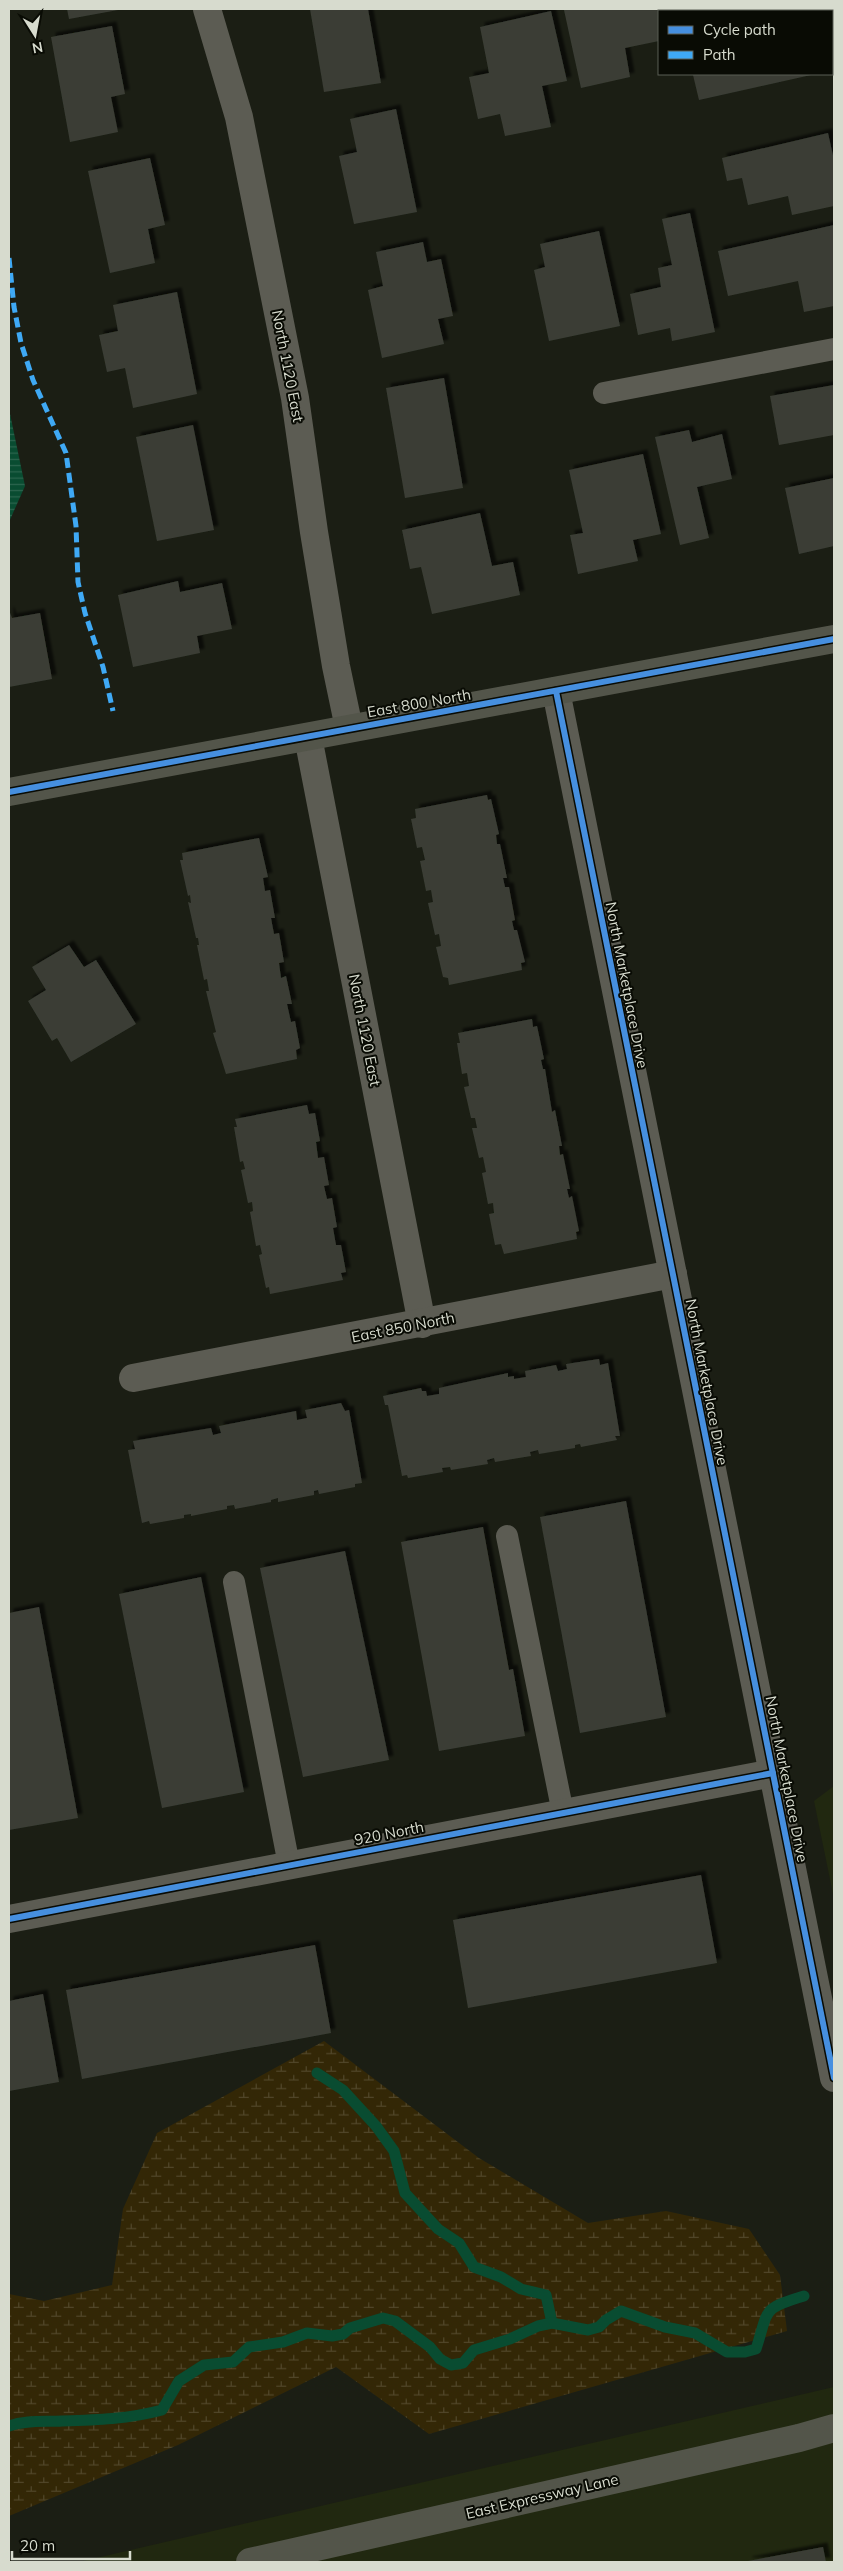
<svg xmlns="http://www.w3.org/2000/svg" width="843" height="2571" font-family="Mulish,sans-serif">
<defs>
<pattern id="wetland-marsh" width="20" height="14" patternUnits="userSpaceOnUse" patternTransform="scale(1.25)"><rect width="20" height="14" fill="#332706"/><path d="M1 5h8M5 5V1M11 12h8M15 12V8" fill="none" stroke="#504629"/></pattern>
<pattern id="water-rules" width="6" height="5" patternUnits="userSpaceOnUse" patternTransform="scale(1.25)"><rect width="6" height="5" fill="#094c31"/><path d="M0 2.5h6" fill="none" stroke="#2c654e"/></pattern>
<filter id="shadow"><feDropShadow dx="4.5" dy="-4.5" stdDeviation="1" flood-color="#0009"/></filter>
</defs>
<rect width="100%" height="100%" fill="#1b1e14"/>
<g fill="#212810">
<path d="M834 1786V1899L814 1801Z"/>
<path d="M834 2387V2562H79Z"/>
</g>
<path fill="url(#wetland-marsh)" d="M324 2041 479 2158 588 2223 666 2211 749 2229 780 2275 787 2331 429 2434 336 2367 178 2445 9 2516V2294L44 2301 112 2285 123 2209 157 2133Z"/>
<path fill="url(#water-rules)" d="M9 409 25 486 9 522Z"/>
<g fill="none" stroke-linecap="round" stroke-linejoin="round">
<g stroke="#094c31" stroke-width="11">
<path d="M317 2073 343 2090 376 2126 394 2151 405 2193 438 2229 459 2243 474 2267 501 2277 521 2289 546 2295 552 2323"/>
<path d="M9 2426C26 2420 44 2422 62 2421 96 2420 129 2419 162 2410L179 2381 204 2365 233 2362 249 2347 283 2342 307 2333 332 2336 343 2334 350 2328 383 2318 395 2321 430 2347 440 2359 451 2365 463 2363 474 2350 510 2339 538 2326 552 2323 588 2330 599 2327 606 2320 621 2311 665 2327 695 2333 727 2352H745L756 2349C769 2309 761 2309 804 2296"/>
</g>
</g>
<g fill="#3a3e35" filter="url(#shadow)">
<path d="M67 9H118V10L69 19Z"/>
<path d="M310 9H368L381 83 324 92Z"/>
<path d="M572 9H659V41L625 48 630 77 581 88 564 10Z"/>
<path d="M689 9H800L801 11H690Z"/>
<path d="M551 11 567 81 542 86 551 127 505 136 500 114 478 119 469 77 489 73 480 27Z"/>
<path d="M112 26 125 94 111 97 118 132 70 142 51 37Z"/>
<path d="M700 74H811V75L699 100 693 75Z"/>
<path d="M396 109 417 212 354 224 339 156 357 152 350 119Z"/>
<path d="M828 133 834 160V206L792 215 788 196 748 205 742 178 727 181 722 158Z"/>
<path d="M150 158 165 225 148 229 155 263 110 273 88 171Z"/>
<path d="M690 213 715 332 672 341 670 328 638 335 630 294 661 287 658 268 672 265 662 219Z"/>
<path d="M834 225V306L804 312 798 281 728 296 718 251Z"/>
<path d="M599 231 620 326 549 341 534 270 545 267 540 244Z"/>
<path d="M423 242 427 262 441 259 453 316 438 319 444 344 382 358 368 290 383 286 376 252Z"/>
<path d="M177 292 197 394 133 408 125 368 107 372 99 335 118 331 113 305Z"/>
<path d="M444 378 463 488 405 498 386 388Z"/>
<path d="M834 385V435L779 445 770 396Z"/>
<path d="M193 425 214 530 157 541 136 437Z"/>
<path d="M689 430 692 442 722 434 732 479 697 487 709 538 680 545 655 437Z"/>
<path d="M643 454 661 534 633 540 638 561 578 574 570 535 583 533 569 470Z"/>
<path d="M834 478V546L799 554 785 488Z"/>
<path d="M480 513 492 566 513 562 520 595 432 614 421 567 410 569 402 530Z"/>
<path d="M178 581 180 592 222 583 232 629 197 636 200 653 133 667 118 595Z"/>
<path d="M9 610 12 618 40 613 52 679 9 687Z"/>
<path d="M487 795 488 800 491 799 499 834 496 835 497 844H500L507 878H503L505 887H509L515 920 512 921 514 930H517L525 962 521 963 522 970 449 985 448 978 443 977 436 947 441 946 439 934 435 935 428 903 433 902 431 890 426 891 420 861 425 860 422 847 417 848 411 819 416 818 415 809Z"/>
<path d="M259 838 268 877 263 878 265 891 270 890 275 918H271L274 934 279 933 284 962 279 963 281 978 286 976 292 1004H287L291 1022 295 1021 300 1048 296 1050 297 1059 226 1074 213 1033 216 1032 206 991H209L207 979 204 980 197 945H199L198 938H196L188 902 191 903 190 895 188 896 180 860H183L182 853Z"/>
<path d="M69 945 84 967 96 960 136 1024 71 1062 57 1038 52 1041 28 1001 46 990 32 967Z"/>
<path d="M532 1019 533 1027 537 1026 544 1059 541 1060 543 1069H545L552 1112 555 1110 562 1146H559L560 1155 563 1154 570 1189H567L569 1198 572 1196 579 1231 576 1232 577 1239 504 1254 501 1244 495 1245 489 1214 494 1213 493 1203 488 1204 482 1173 486 1172 483 1157 479 1158 472 1128H477L475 1118H471L464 1087 469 1086 467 1073 462 1074 457 1043H460L458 1033Z"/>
<path d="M307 1105 309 1114 315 1113 320 1141 316 1142 318 1158 324 1157 329 1185 324 1186 327 1199 332 1198 337 1227 333 1228 336 1245H341L346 1272 341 1273 343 1280 270 1294 269 1287 266 1288 259 1255 262 1254 260 1245 256 1246 250 1212 253 1211 252 1202 248 1203 241 1170 245 1169 243 1161 240 1162 234 1127H237L235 1119Z"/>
<path d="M599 1359 600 1365 608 1363 620 1436H615L617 1440 581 1447 580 1444 575 1445V1448L539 1454 538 1450 530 1452 531 1456 495 1462 494 1458 487 1460 488 1464 451 1470 450 1467 442 1468 443 1472 408 1478 407 1475 402 1476 388 1405H385L383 1396 421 1388 422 1391H426L427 1396 439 1394V1388L508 1373V1377L514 1376V1379L526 1377 525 1371 556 1365 558 1371 567 1369 566 1364Z"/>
<path d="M341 1403 345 1411 349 1410 362 1483 355 1484V1487L319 1494 318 1490 314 1491V1495L278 1502V1498L271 1500V1502L235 1509 234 1505 227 1506V1509L191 1516V1514L184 1515V1518L150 1524 149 1521 142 1523 128 1450 135 1449 133 1441 211 1428 213 1435 221 1433 219 1426 296 1411 297 1420 307 1418 305 1410Z"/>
<path d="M626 1501 666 1717 580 1733 540 1517Z"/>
<path d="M483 1527 509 1670 513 1669 525 1736 439 1751 401 1542Z"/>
<path d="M345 1551 389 1760 303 1777 260 1568Z"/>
<path d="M201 1577 244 1792 162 1808 119 1594Z"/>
<path d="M39 1607 78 1818 9 1830V1613Z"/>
<path d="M701 1875 717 1963 468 2008 453 1920Z"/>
<path d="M315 1945 331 2033 82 2079 66 1990Z"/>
<path d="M43 1994 59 2082 9 2091V2001Z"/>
<path d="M823 2547 826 2562H748V2561Z"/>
</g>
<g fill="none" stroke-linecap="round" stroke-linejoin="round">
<g stroke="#5c5c53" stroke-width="22">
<path d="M604 393 834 349"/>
<path d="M507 1536 563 1813"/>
<path d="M234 1582 289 1865"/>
</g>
<g stroke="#5c5c53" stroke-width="28">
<path d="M207 9 239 117 295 398 314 532 336 666 349 728"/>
<path d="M556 691 834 2078"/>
<path d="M308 737 422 1324"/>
<path d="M133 1378 673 1274"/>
<path d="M9 1919 773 1773"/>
</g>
<g stroke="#53554a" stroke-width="28">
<path d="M9 792 834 639"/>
<path d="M250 2562 799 2438 834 2428"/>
</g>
<path stroke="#3fa9f5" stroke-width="5" stroke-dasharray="10 5" stroke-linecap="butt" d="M9 258 14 307 21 343 33 380 66 453 76 526 78 582 85 613 103 667 113 711"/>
<defs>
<g id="cycleway">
<path d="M556 691 834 2078"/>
<path d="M9 792 834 639"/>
<path d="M9 1919 773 1773"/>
</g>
</defs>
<use href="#cycleway" stroke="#090b04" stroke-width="9"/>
<use href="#cycleway" stroke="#468fdf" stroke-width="6"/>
</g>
<g text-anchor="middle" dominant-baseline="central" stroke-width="4" stroke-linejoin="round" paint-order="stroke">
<g font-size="15" fill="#d7dbce" stroke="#090b04">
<text transform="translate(288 366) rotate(79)">North 1120 East</text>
<text transform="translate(419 703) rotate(-10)">East 800 North</text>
<text transform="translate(627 985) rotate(79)">North Marketplace Drive</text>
<text transform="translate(365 1030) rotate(79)">North 1120 East</text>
<text transform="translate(403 1327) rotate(-11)">East 850 North</text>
<text transform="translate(707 1382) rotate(79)">North Marketplace Drive</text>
<text transform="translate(787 1779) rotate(79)">North Marketplace Drive</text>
<text transform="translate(389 1833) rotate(-11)">920 North</text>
<text transform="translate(542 2496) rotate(-13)">East Expressway Lane</text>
</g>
</g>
<rect width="843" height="2571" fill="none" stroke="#d7dbce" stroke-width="20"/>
<rect x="658" y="10" width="175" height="65" fill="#090b04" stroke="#5b5e55"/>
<rect x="668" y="26" width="25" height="8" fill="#468fdf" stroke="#5b5e55"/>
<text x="703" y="35" font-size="15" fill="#d7dbce">Cycle path</text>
<rect x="668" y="51" width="25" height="8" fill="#3fa9f5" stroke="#5b5e55"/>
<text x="703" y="60" font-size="15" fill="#d7dbce">Path</text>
<g transform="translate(35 35) rotate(169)" stroke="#090b04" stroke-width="4" paint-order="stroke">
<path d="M0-4L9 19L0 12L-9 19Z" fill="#d7dbce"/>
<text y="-8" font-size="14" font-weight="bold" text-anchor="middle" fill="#d7dbce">N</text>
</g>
<path d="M12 2551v8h118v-8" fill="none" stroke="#d7dbce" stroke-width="2.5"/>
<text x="20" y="2551" font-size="15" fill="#d7dbce" stroke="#090b04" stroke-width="4" paint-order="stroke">20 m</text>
</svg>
